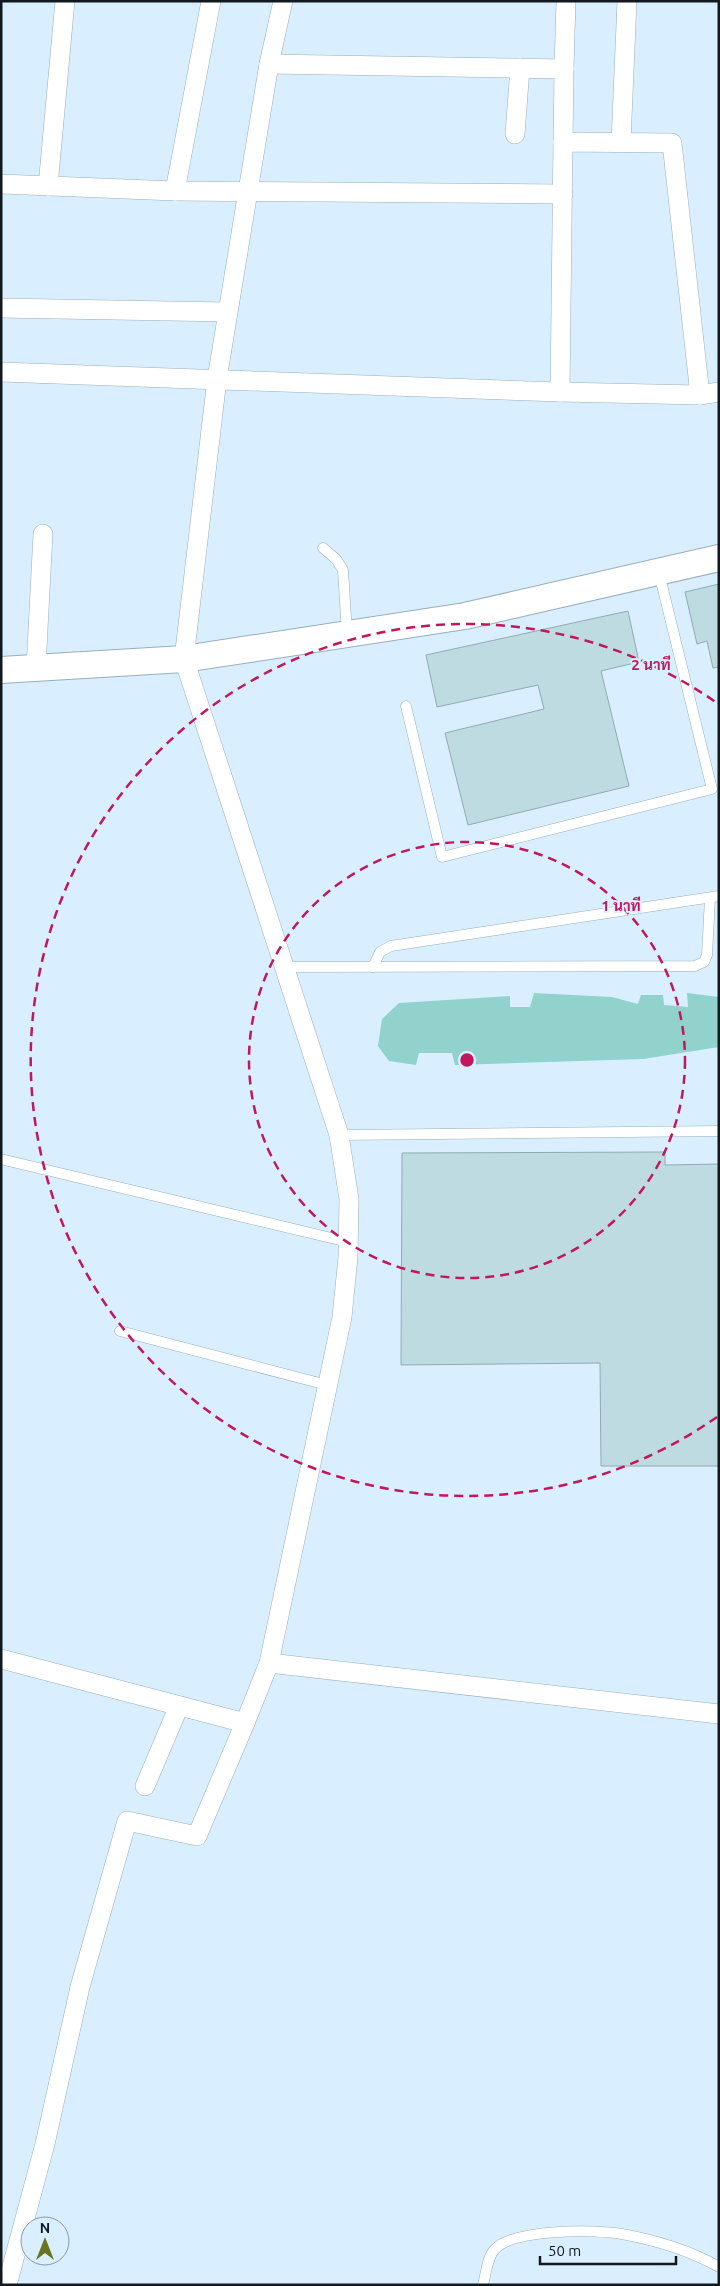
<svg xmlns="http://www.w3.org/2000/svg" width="720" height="2286" font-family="Ubuntu,Sarabun,sans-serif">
<rect width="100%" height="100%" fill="#d9efff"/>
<path fill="#91d2cd" d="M534 993 612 997 638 1004 641 995H663L664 1005 688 1007 687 993 719 997V1047L643 1059 455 1065 452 1053H419L416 1065 389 1061 378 1046 382 1019 399 1003 510 996V1007H530Z"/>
<g fill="#bfdbe2" stroke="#90abb2">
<path d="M719 584V667L713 668 707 641 697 644 685 592Z"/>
<path d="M628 611 639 662 601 671 629 786 468 825 445 733 544 709 538 685 437 707 426 655Z"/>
<path d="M665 1152V1165L719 1164V1466H601L600 1363 401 1365 402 1153Z"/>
</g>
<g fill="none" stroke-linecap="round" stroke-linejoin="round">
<defs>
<g id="service">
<path d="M323 548 336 559 343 570 347 633"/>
<path d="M406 706 442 857 712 789 659 573"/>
<path d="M285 967 695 966 704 962 707 955 710 898"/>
<path d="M373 967 380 952 391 946 719 896"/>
<path d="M339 1135 719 1131"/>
<path d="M1 1159 348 1242"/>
<path d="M120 1331 327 1385"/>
<path d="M483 2285C486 2274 487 2257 495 2249 514 2229 596 2229 622 2234 655 2240 689 2250 719 2267"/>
</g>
<g id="minor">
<path d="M269 64 564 69 563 142"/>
<path d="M564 69 566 1"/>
<path d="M515 134 520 68"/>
<path d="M621 142 627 1"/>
<path d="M1 184 175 191 563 194"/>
<path d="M48 186 65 1"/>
<path d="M175 191 211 1"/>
<path d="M1 308 227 312"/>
<path d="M1 372 560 392 700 395 719 392"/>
<path d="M560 392 563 142 672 143 700 395"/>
<path d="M36 668 43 534"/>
<path d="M1 1659 245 1723 269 1663 342 1317 348 1257 349 1199 339 1135 184 659 217 379 269 64 283 1"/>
<path d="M269 1663 719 1714"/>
<path d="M145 1786 179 1706"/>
<path d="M7 2285 45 2144 80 1987 127 1821 197 1836 245 1723"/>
</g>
<path id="secondary" d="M1 670 184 659 465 616 719 558"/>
</defs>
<use href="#service" stroke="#99aebd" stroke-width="11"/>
<use href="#minor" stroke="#99aebd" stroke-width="20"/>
<use href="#secondary" stroke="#99aebd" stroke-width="28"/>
<use href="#service" stroke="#fff" stroke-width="10"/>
<use href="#minor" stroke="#fff" stroke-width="19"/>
<use href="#secondary" stroke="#fff" stroke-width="26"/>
</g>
<g fill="none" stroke="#c2185b" stroke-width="2.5" stroke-dasharray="9 6">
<circle cx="467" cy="1060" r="218"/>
<path d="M717 1417A436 436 0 1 1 717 703"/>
</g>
<circle cx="467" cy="1060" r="8" fill="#c2185b" stroke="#d9efff" stroke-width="2.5"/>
<g font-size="15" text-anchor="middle" font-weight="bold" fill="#c2185b" stroke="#d9efff" stroke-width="4" stroke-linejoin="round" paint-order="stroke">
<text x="651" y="670">2 นาที</text>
<text x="621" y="911">1 นาที</text>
</g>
<rect width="720" height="2286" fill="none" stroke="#11191e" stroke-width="5"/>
<g transform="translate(45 2241)"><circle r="24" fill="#d9efff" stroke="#8999a5"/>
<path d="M0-4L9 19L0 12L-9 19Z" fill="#6a731d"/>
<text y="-8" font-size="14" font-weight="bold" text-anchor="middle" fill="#11191e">N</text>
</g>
<path d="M540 2256v8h136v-8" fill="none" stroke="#11191e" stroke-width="2.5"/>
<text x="548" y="2256" font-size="15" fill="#11191e" stroke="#d9efff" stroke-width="4" paint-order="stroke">50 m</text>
</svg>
